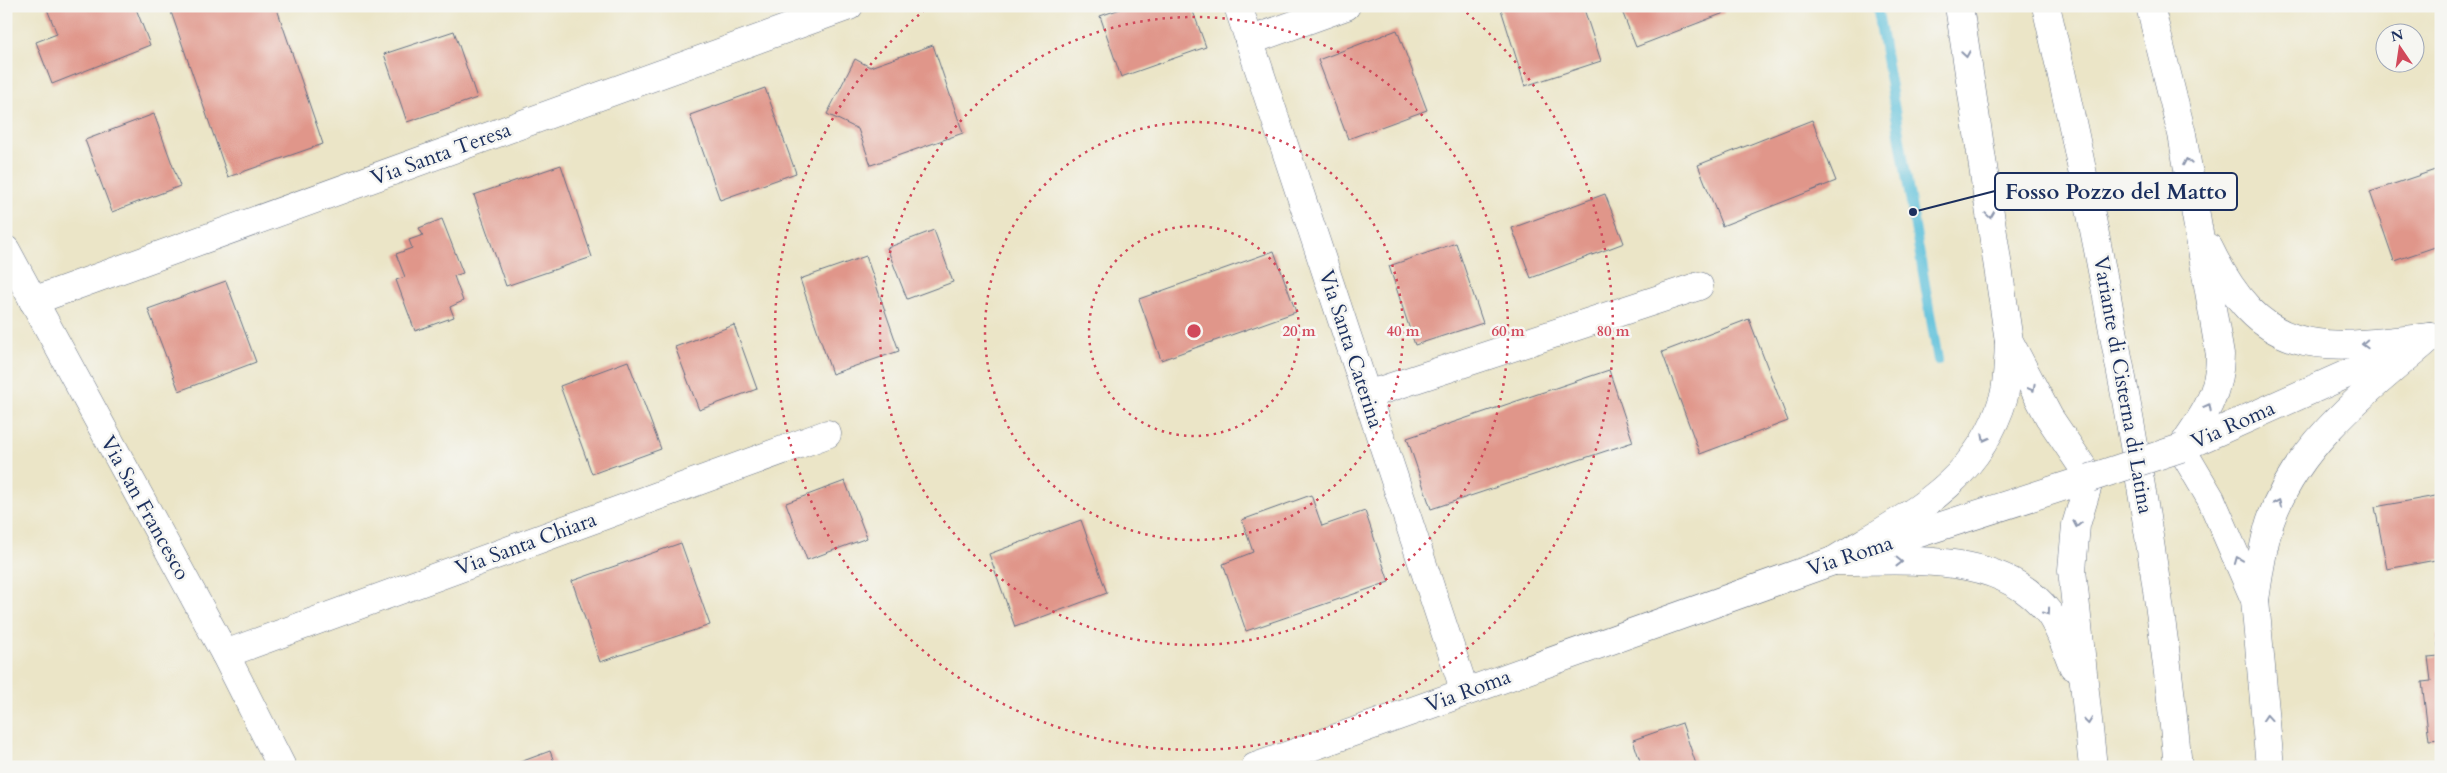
<svg xmlns="http://www.w3.org/2000/svg" width="2447" height="773" font-family="Cardo,serif">
<rect width="100%" height="100%" fill="#f6f6f2"/>
<filter id="ink" filterUnits="userSpaceOnUse"><feTurbulence type="fractalNoise" baseFrequency=".02" numOctaves="2"/><feDisplacementMap in="SourceGraphic" scale="10" xChannelSelector="R" yChannelSelector="G"/><feConvolveMatrix kernelMatrix="1 2 1 2 8 2 1 2 1" color-interpolation-filters="sRGB"/></filter>
<filter id="wash" filterUnits="userSpaceOnUse"><feTurbulence type="fractalNoise" baseFrequency=".0096" numOctaves="4" result="noise"/><feDisplacementMap in="SourceGraphic" scale="20" xChannelSelector="R" yChannelSelector="G"/><feGaussianBlur stdDeviation="1.12" result="paint"/><feColorMatrix in="noise" values="0 0 0 0 0 0 0 0 0 0 0 0 0 0 0 0 0 1.4 0 .05"/><feComposite in="paint" operator="in"/></filter>
<g filter="url(#wash)">
<rect width="100%" height="100%" fill="#ebe5c7"/>
<g fill="none" stroke-linecap="round" stroke-linejoin="round">
<path stroke="#5cc0da" stroke-width="10" d="M1877 6 1938 360"/>
</g>
<g id="blocks">
<g fill="#e0968a">
<path d="M54 6H135L150 45 52 84 36 42 57 34 47 9Z"/>
<path d="M169 6H276L323 144 228 177Z"/>
<path d="M1129 6H1191L1206 47 1121 77 1100 16Z"/>
<path d="M1500 6H1583L1601 61 1525 86Z"/>
<path d="M1620 6H1722L1724 13 1636 47Z"/>
<path d="M1397 30 1427 110 1348 139 1318 60Z"/>
<path d="M454 31 477 98 407 122 384 54Z"/>
<path d="M933 45 963 133 871 165 858 129 827 114 855 59 870 67Z"/>
<path d="M765 88 796 173 720 200 690 115Z"/>
<path d="M154 114 180 186 112 212 85 140Z"/>
<path d="M1812 120 1836 181 1722 226 1698 165Z"/>
<path d="M561 165 592 257 506 286 474 195Z"/>
<path d="M2441 168V245L2394 261 2370 192Z"/>
<path d="M1605 194 1624 243 1531 278 1512 228Z"/>
<path d="M442 219 463 273 454 276 463 301 450 307 454 317 415 331 396 280 405 277 396 254 412 248 409 240 423 235 419 228Z"/>
<path d="M934 230 953 282 907 299 887 248Z"/>
<path d="M1456 243 1483 323 1415 345 1389 266Z"/>
<path d="M1274 251 1296 312 1161 360 1139 299Z"/>
<path d="M866 256 899 351 832 374 800 279Z"/>
<path d="M226 281 256 362 179 391 148 309Z"/>
<path d="M1749 319 1788 421 1700 454 1662 352Z"/>
<path d="M734 325 757 389 699 410 675 347Z"/>
<path d="M628 361 661 449 592 474 560 386Z"/>
<path d="M1609 370 1633 442 1431 509 1407 438Z"/>
<path d="M845 481 867 538 807 560 786 503Z"/>
<path d="M1311 495 1322 526 1365 511 1389 582 1246 631 1223 564 1253 552 1242 520Z"/>
<path d="M2441 495V559L2387 569 2375 507Z"/>
<path d="M1081 520 1107 593 1015 627 989 554Z"/>
<path d="M681 543 710 625 600 662 572 581Z"/>
<path d="M2437 634H2441V739L2429 740 2422 682 2431 681 2428 657 2439 656Z"/>
<path d="M1682 723 1697 767H1642L1633 740Z"/>
<path d="M550 751 556 767H507Z"/>
</g>
</g>
</g>
<g filter="url(#ink)">
<use href="#blocks" fill-opacity="0" stroke="#646f83" stroke-width="1"/>
<g fill="none" stroke-linecap="round" stroke-linejoin="round">
<defs>
<g id="street">
<path d="M1238 6 1465 692"/>
<path d="M1249 41 1346 6"/>
<path d="M6 250 225 654 282 767"/>
<path d="M33 301 849 6"/>
<path d="M1367 395 1699 286"/>
<path d="M225 654 827 434"/>
</g>
<g id="secondary">
<path d="M2181 448 2419 342"/>
<path d="M1255 767 1833 561 2090 478"/>
</g>
<g id="primary">
<path d="M1959 6 2009 341 2049 417 2090 478 2076 525 2072 570 2093 767"/>
<path d="M2046 6C2072 117 2095 229 2115 341 2142 482 2165 624 2178 767"/>
<path d="M2150 6 2182 134 2220 355C2220 394 2203 417 2181 448L2211 499 2255 600 2270 767"/>
<path d="M2209 248C2264 362 2321 349 2431 337"/>
<path d="M1833 561C1905 562 2000 549 2049 613 2060 628 2066 649 2073 666"/>
<path d="M1833 561C1906 516 1978 485 2004 396 2008 379 2008 360 2009 342"/>
<path d="M2255 600C2259 574 2262 548 2270 522 2297 443 2370 389 2431 337"/>
</g>
</defs>
<use href="#street" stroke="#646f83" stroke-width="29"/>
<use href="#secondary" stroke="#646f83" stroke-width="29"/>
<use href="#primary" stroke="#646f83" stroke-width="29"/>
<use href="#street" stroke="#fff" stroke-width="28"/>
<use href="#secondary" stroke="#fff" stroke-width="28"/>
<use href="#primary" stroke="#fff" stroke-width="28"/>
<defs>
<path id="secondary-bridge" d="M2090 478 2181 448"/>
</defs>
<use href="#secondary-bridge" stroke="#646f83" stroke-width="29" stroke-linecap="butt"/>
<use href="#secondary-bridge" stroke="#fff" stroke-width="28"/>
</g>
<defs><path id="oneway-chevron" d="M-2-3.5L2.5 0L-2 3.5" fill="none" stroke-width="1.6" stroke-linecap="round" stroke-linejoin="round" transform="scale(1.25)"/></defs>
<g stroke="#8d97ae">
<use href="#oneway-chevron" transform="translate(1966 54) rotate(81)"/>
<use href="#oneway-chevron" transform="translate(2187 162) rotate(-100)"/>
<use href="#oneway-chevron" transform="translate(1990 215) rotate(82)"/>
<use href="#oneway-chevron" transform="translate(2365 344) rotate(177)"/>
<use href="#oneway-chevron" transform="translate(2032 388) rotate(61)"/>
<use href="#oneway-chevron" transform="translate(2208 407) rotate(-62)"/>
<use href="#oneway-chevron" transform="translate(1985 438) rotate(118)"/>
<use href="#oneway-chevron" transform="translate(2278 503) rotate(-66)"/>
<use href="#oneway-chevron" transform="translate(2077 524) rotate(101)"/>
<use href="#oneway-chevron" transform="translate(2238 560) rotate(-112)"/>
<use href="#oneway-chevron" transform="translate(1899 562) rotate(1)"/>
<use href="#oneway-chevron" transform="translate(2047 612) rotate(54)"/>
<use href="#oneway-chevron" transform="translate(2267 718) rotate(-94)"/>
<use href="#oneway-chevron" transform="translate(2088 721) rotate(83)"/>
</g>
</g>
<g fill="none" stroke="#d1495b" stroke-width="2.5" stroke-dasharray="2.5 5">
<circle cx="1194" cy="331" r="105"/>
<circle cx="1194" cy="331" r="209"/>
<circle cx="1194" cy="331" r="314"/>
<path d="M1461 8A419 419 0 1 1 927 8"/>
</g>
<g text-anchor="middle" dominant-baseline="central" stroke-width="5" stroke-linejoin="round" paint-order="stroke">
<g font-size="21" fill="#1b2f5e" stroke="#f6f6f2">
<text transform="translate(441 154) rotate(-20)">Via Santa Teresa</text>
<text transform="translate(1351 349) rotate(72)">Via Santa Caterina</text>
<text transform="translate(2123 385) rotate(80)">Variante di Cisterna di Latina</text>
<text transform="translate(2233 425) rotate(-24)">Via Roma</text>
<text transform="translate(145 508) rotate(61)">Via San Francesco</text>
<text transform="translate(526 544) rotate(-20)">Via Santa Chiara</text>
<text transform="translate(1850 556) rotate(-18)">Via Roma</text>
<text transform="translate(1468 691) rotate(-20)">Via Roma</text>
</g>
</g>
<circle cx="1194" cy="331" r="8" fill="#d1495b" stroke="#f6f6f2" stroke-width="2.5"/>
<g font-size="15" text-anchor="middle" font-weight="bold" fill="#d1495b" stroke="#f6f6f2" stroke-width="5" stroke-linejoin="round" paint-order="stroke">
<text x="1299" y="336">20 m</text>
<text x="1403" y="336">40 m</text>
<text x="1508" y="336">60 m</text>
<text x="1613" y="336">80 m</text>
</g>
<path fill="none" stroke="#1b2f5e" stroke-width="2" d="M1913 212L1995 191"/>
<circle fill="#1b2f5e" stroke="#f6f6f2" stroke-width="2" cx="1913" cy="212" r="5"/>
<rect fill="#f6f6f2" stroke="#1b2f5e" stroke-width="2" x="1995" y="173" width="242" height="37" rx="5"/>
<g font-size="22" text-anchor="middle" font-weight="bold" fill="#1b2f5e">
<text x="2116" y="199">Fosso Pozzo del Matto</text>
</g>
<rect width="2447" height="773" fill="none" stroke="#f6f6f2" stroke-width="25"/>
<g transform="translate(2400 48) rotate(347)"><circle r="24" fill="#f6f6f2" stroke="#9ea6b7"/>
<path d="M0-4L9 19L0 12L-9 19Z" fill="#d1495b"/>
<text y="-8" font-size="14" font-weight="bold" text-anchor="middle" fill="#1b2f5e">N</text>
</g>
</svg>
